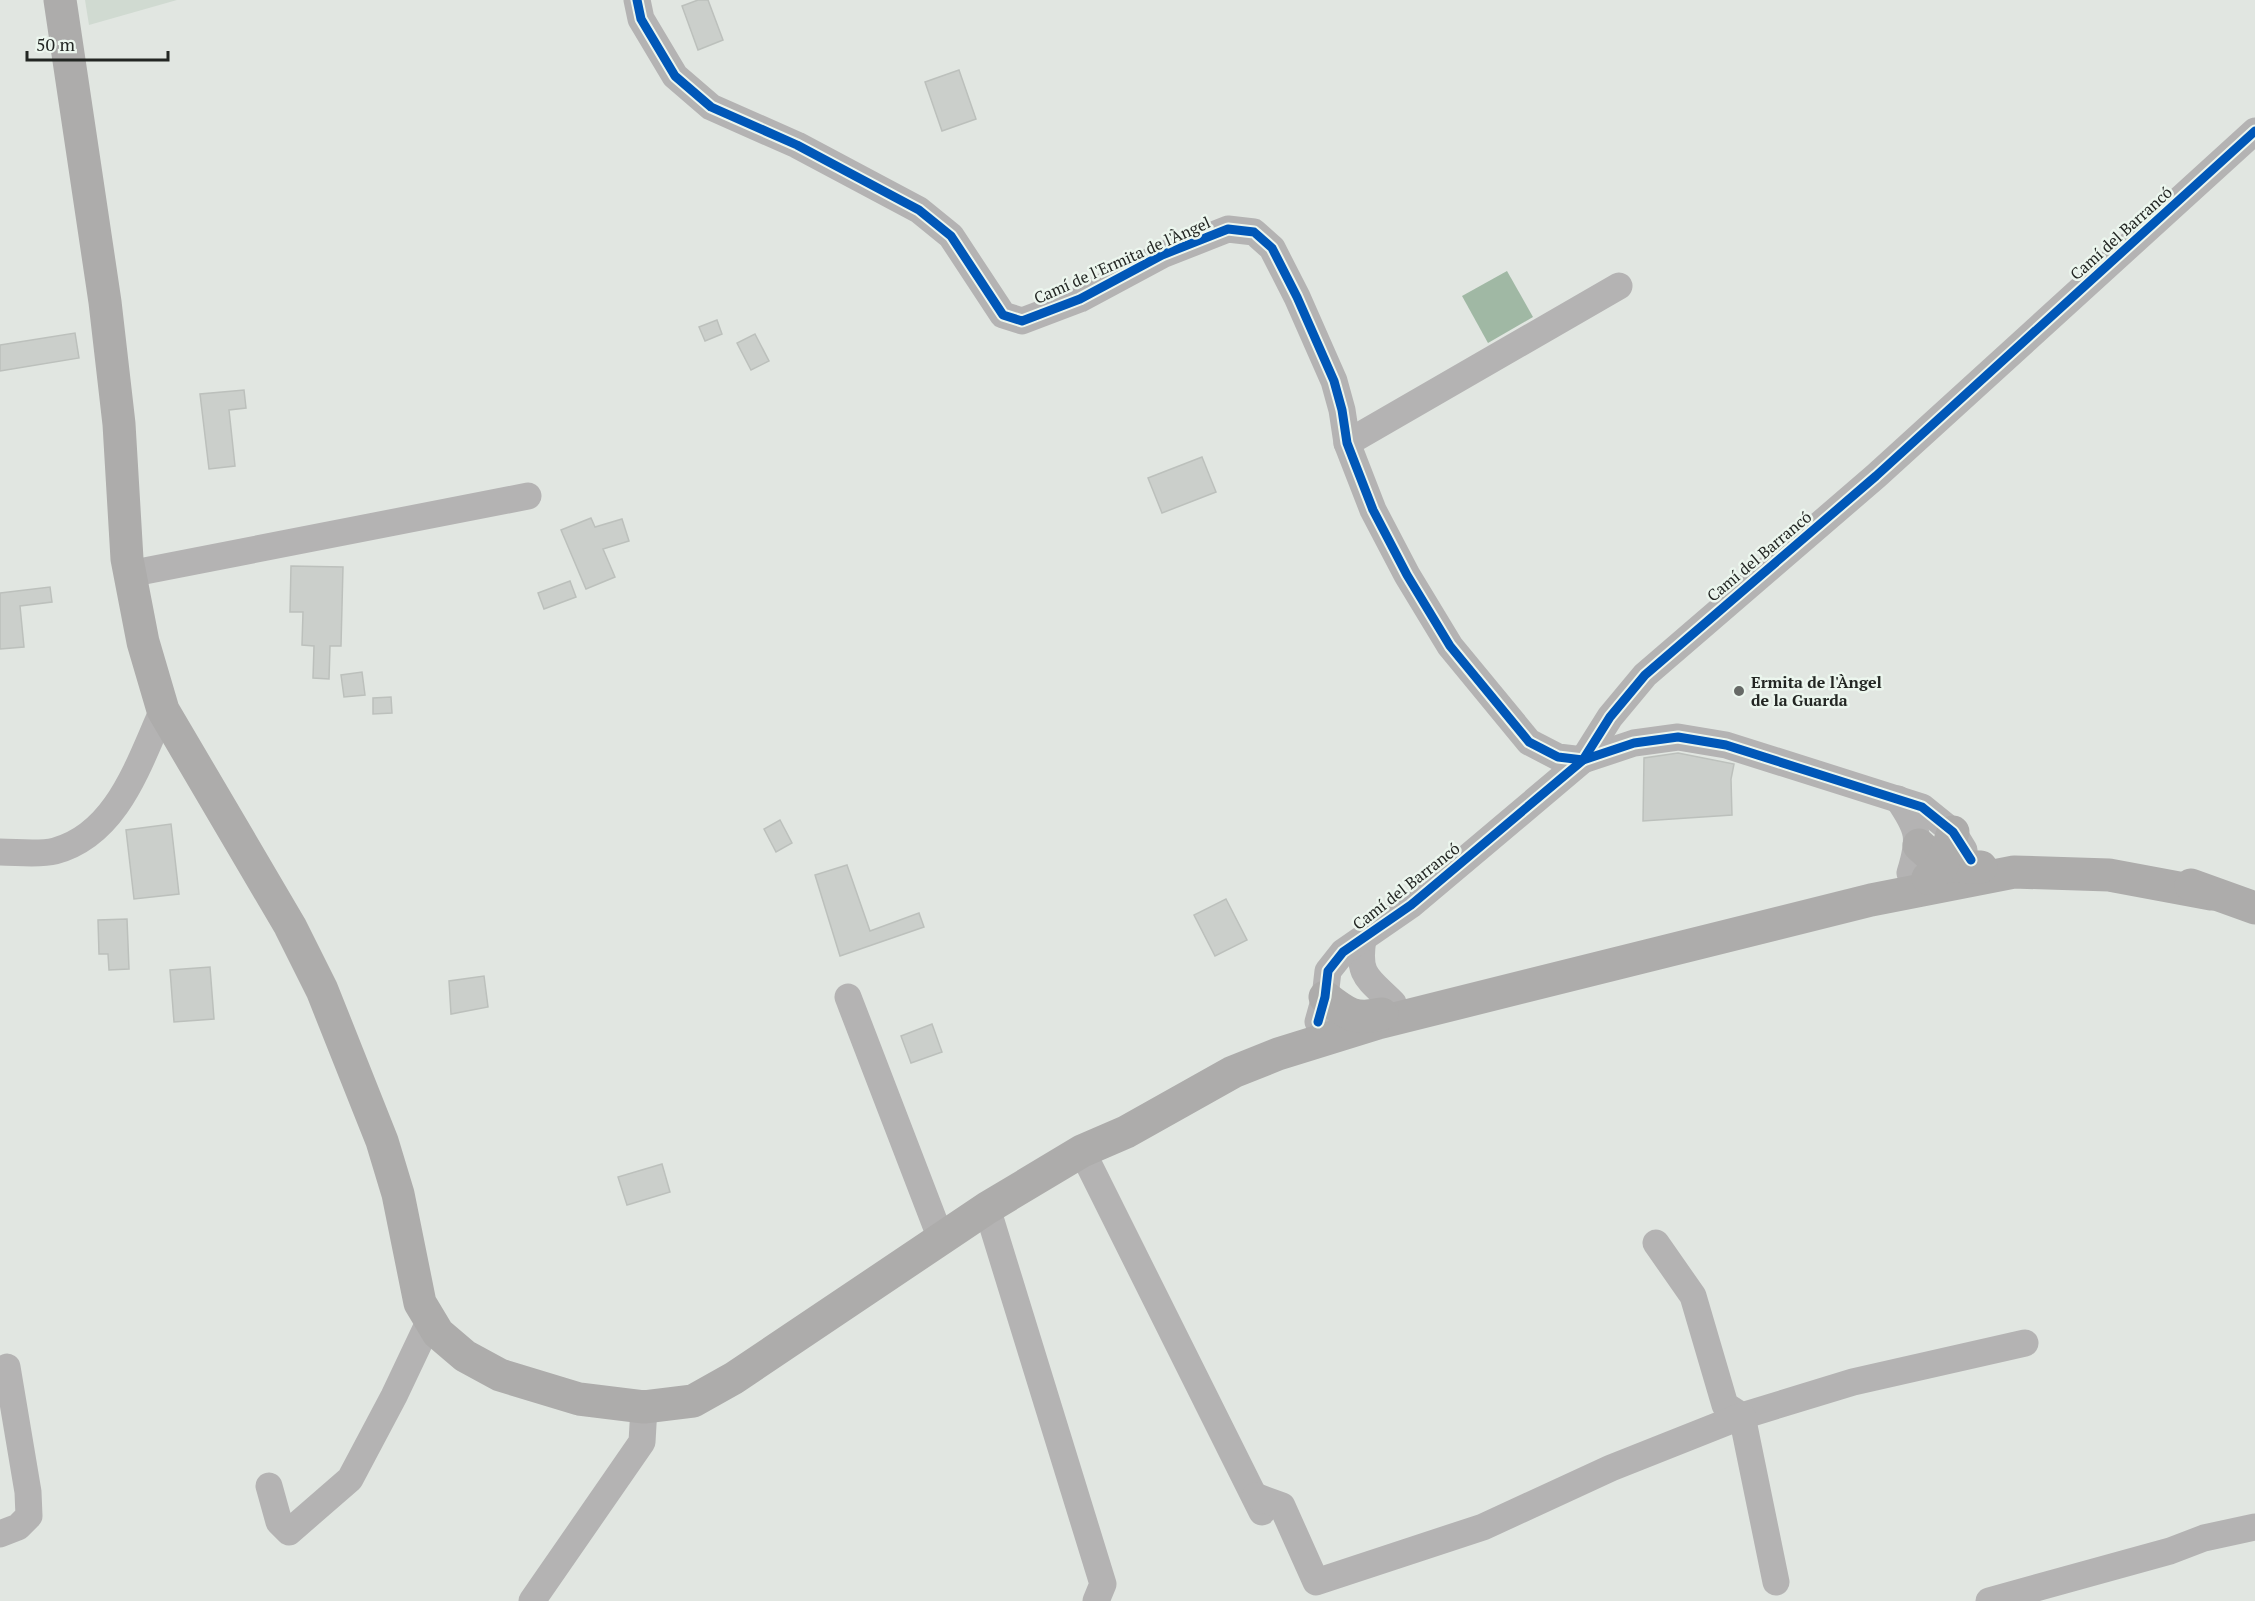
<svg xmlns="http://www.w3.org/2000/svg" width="2255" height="1601" font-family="'PT Serif',serif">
<rect width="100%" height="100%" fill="#e1e6e1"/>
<path fill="#d0dad1" d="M85 0H177L89 25Z"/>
<path fill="#a0b8a4" d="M1507 271 1533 317 1488 343 1462 296Z"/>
<g fill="#cbcfcb" stroke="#bcc0bc" stroke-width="1.5">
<path d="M698 0H708L723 40 698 50 682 6Z"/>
<path d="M959 70 976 119 942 131 925 82Z"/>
<path d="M717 320 722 334 705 341 699 327Z"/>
<path d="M75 333 79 358 0 371V345Z"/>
<path d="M755 334 769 361 751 370 737 343Z"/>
<path d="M244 390 246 408 229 410 235 466 209 469 200 394Z"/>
<path d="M1202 457 1216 492 1162 513 1148 478Z"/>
<path d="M591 518 595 527 622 519 629 541 603 549 615 577 586 589 561 530Z"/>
<path d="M291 566 343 567 341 646H330L329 679 313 678 314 646 302 645 303 612H290Z"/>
<path d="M570 581 576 597 544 609 538 593Z"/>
<path d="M50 587 52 602 20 606 24 647 0 649V593Z"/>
<path d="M362 672 365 695 344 697 341 675Z"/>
<path d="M391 697 392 713 373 714V698Z"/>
<path d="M1678 753 1734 764 1731 779 1732 815 1643 821 1644 758Z"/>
<path d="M780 820 792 843 776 852 764 829Z"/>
<path d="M171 824 179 894 134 899 126 830Z"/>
<path d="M847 865 870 931 919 913 924 927 840 956 815 875Z"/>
<path d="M1226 899 1247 940 1215 956 1194 915Z"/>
<path d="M127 919 129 969 109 970 108 954H99L98 920Z"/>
<path d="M210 967 214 1019 174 1022 170 970Z"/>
<path d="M484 976 488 1007 451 1014 449 981Z"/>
<path d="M932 1024 942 1052 911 1063 901 1036Z"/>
<path d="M662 1164 670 1192 627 1205 618 1177Z"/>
</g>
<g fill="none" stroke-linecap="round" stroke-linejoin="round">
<g stroke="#b4b3b3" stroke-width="27">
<path d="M637 0 641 19 675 76 711 107 797 145 919 210 951 236 1003 315 1022 321 1080 299 1162 255 1228 229 1254 232 1272 248 1297 297 1334 381 1342 410 1347 443 1373 510 1407 575 1450 646 1529 742 1558 757 1583 760 1634 743 1678 737 1726 745 1922 807 1953 832 1964 850"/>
<path d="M1347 443 1619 286"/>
<path d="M129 574 528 496"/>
<path d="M1898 799C1919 830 1921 837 1910 873"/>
<path d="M0 852C17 852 39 855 55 851 118 834 139 762 163 710"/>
<path d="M1363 939C1357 976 1368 978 1393 1003"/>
<path d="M848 997 941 1239"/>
<path d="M1318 1022 1325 997 1328 971 1343 952 1411 905 1583 760 1610 717 1645 675 1876 476 2255 131"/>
<path d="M1082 1151 1262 1512"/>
<path d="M987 1208 1103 1584 1096 1601"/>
<path d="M1656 1243 1693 1296 1725 1405 1742 1416 1853 1382 2025 1343"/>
<path d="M269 1486 279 1522 289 1532 350 1479 394 1396 430 1320"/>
<path d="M1255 1496 1282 1506 1316 1582 1483 1527 1611 1468 1742 1416 1776 1582"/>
<path d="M0 1534 18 1527 29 1516 28 1492 7 1367"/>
<path d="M532 1601 642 1442 644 1407"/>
<path d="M1989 1601 2170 1551 2204 1538 2255 1527"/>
</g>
<g stroke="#adacab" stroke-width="33">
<path d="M60 0 105 302 119 424 127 559 143 642 163 710 290 926 322 990 382 1141 398 1194 420 1303 438 1333 465 1356 500 1375 579 1399 644 1407 693 1401 734 1378 987 1208 1082 1151 1126 1132 1233 1072 1278 1054 1378 1023 1871 900 2014 872 2109 875 2211 894"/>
<path d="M1919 845 1942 866 1981 867"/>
<path d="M1928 878 1942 866 1953 832"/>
<path d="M2191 885 2255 908"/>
<path d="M1325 997C1347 1014 1354 1020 1382 1014"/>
</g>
<defs>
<g id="cycleway">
<path d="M637 0 641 19 675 76 711 107 797 145 919 210 951 236 1003 315 1022 321 1080 299 1162 255 1228 229 1254 232 1272 248 1297 297 1334 381 1342 410 1347 443 1373 510 1407 575 1450 646 1529 742 1558 757 1583 760 1634 743 1678 737 1726 745 1922 807 1953 832 1971 860"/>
<path d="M1318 1022 1325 997 1328 971 1343 952 1411 905 1583 760 1610 717 1645 675 1876 476 2255 131"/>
</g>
</defs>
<use href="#cycleway" stroke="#ecf6ee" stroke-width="13"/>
<use href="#cycleway" stroke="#0057b8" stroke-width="9"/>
</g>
<circle fill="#666966" stroke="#ecf6ee" stroke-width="2" cx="1739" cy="691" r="6"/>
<g text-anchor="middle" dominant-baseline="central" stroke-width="5" stroke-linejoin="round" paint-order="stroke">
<g font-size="16" fill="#232623" stroke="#ecf6ee">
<text transform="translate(2121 233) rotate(-42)">Camí del Barrancó</text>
<text transform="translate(1122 260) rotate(-24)">Camí de l'Ermita de l'Àngel</text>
<text transform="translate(1759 556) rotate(-40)">Camí del Barrancó</text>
<text transform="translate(1406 886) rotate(-38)">Camí del Barrancó</text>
</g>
<g font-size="16" font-weight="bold" fill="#232623" stroke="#ecf6ee" text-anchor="start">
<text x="1751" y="682">Ermita de l'Àngel<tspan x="1751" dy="18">de la Guarda</tspan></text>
</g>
</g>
<path d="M27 51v9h141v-9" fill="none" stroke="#232623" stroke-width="3"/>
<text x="36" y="51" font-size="18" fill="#232623" stroke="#ecf6ee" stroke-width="4.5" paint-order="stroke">50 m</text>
</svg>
